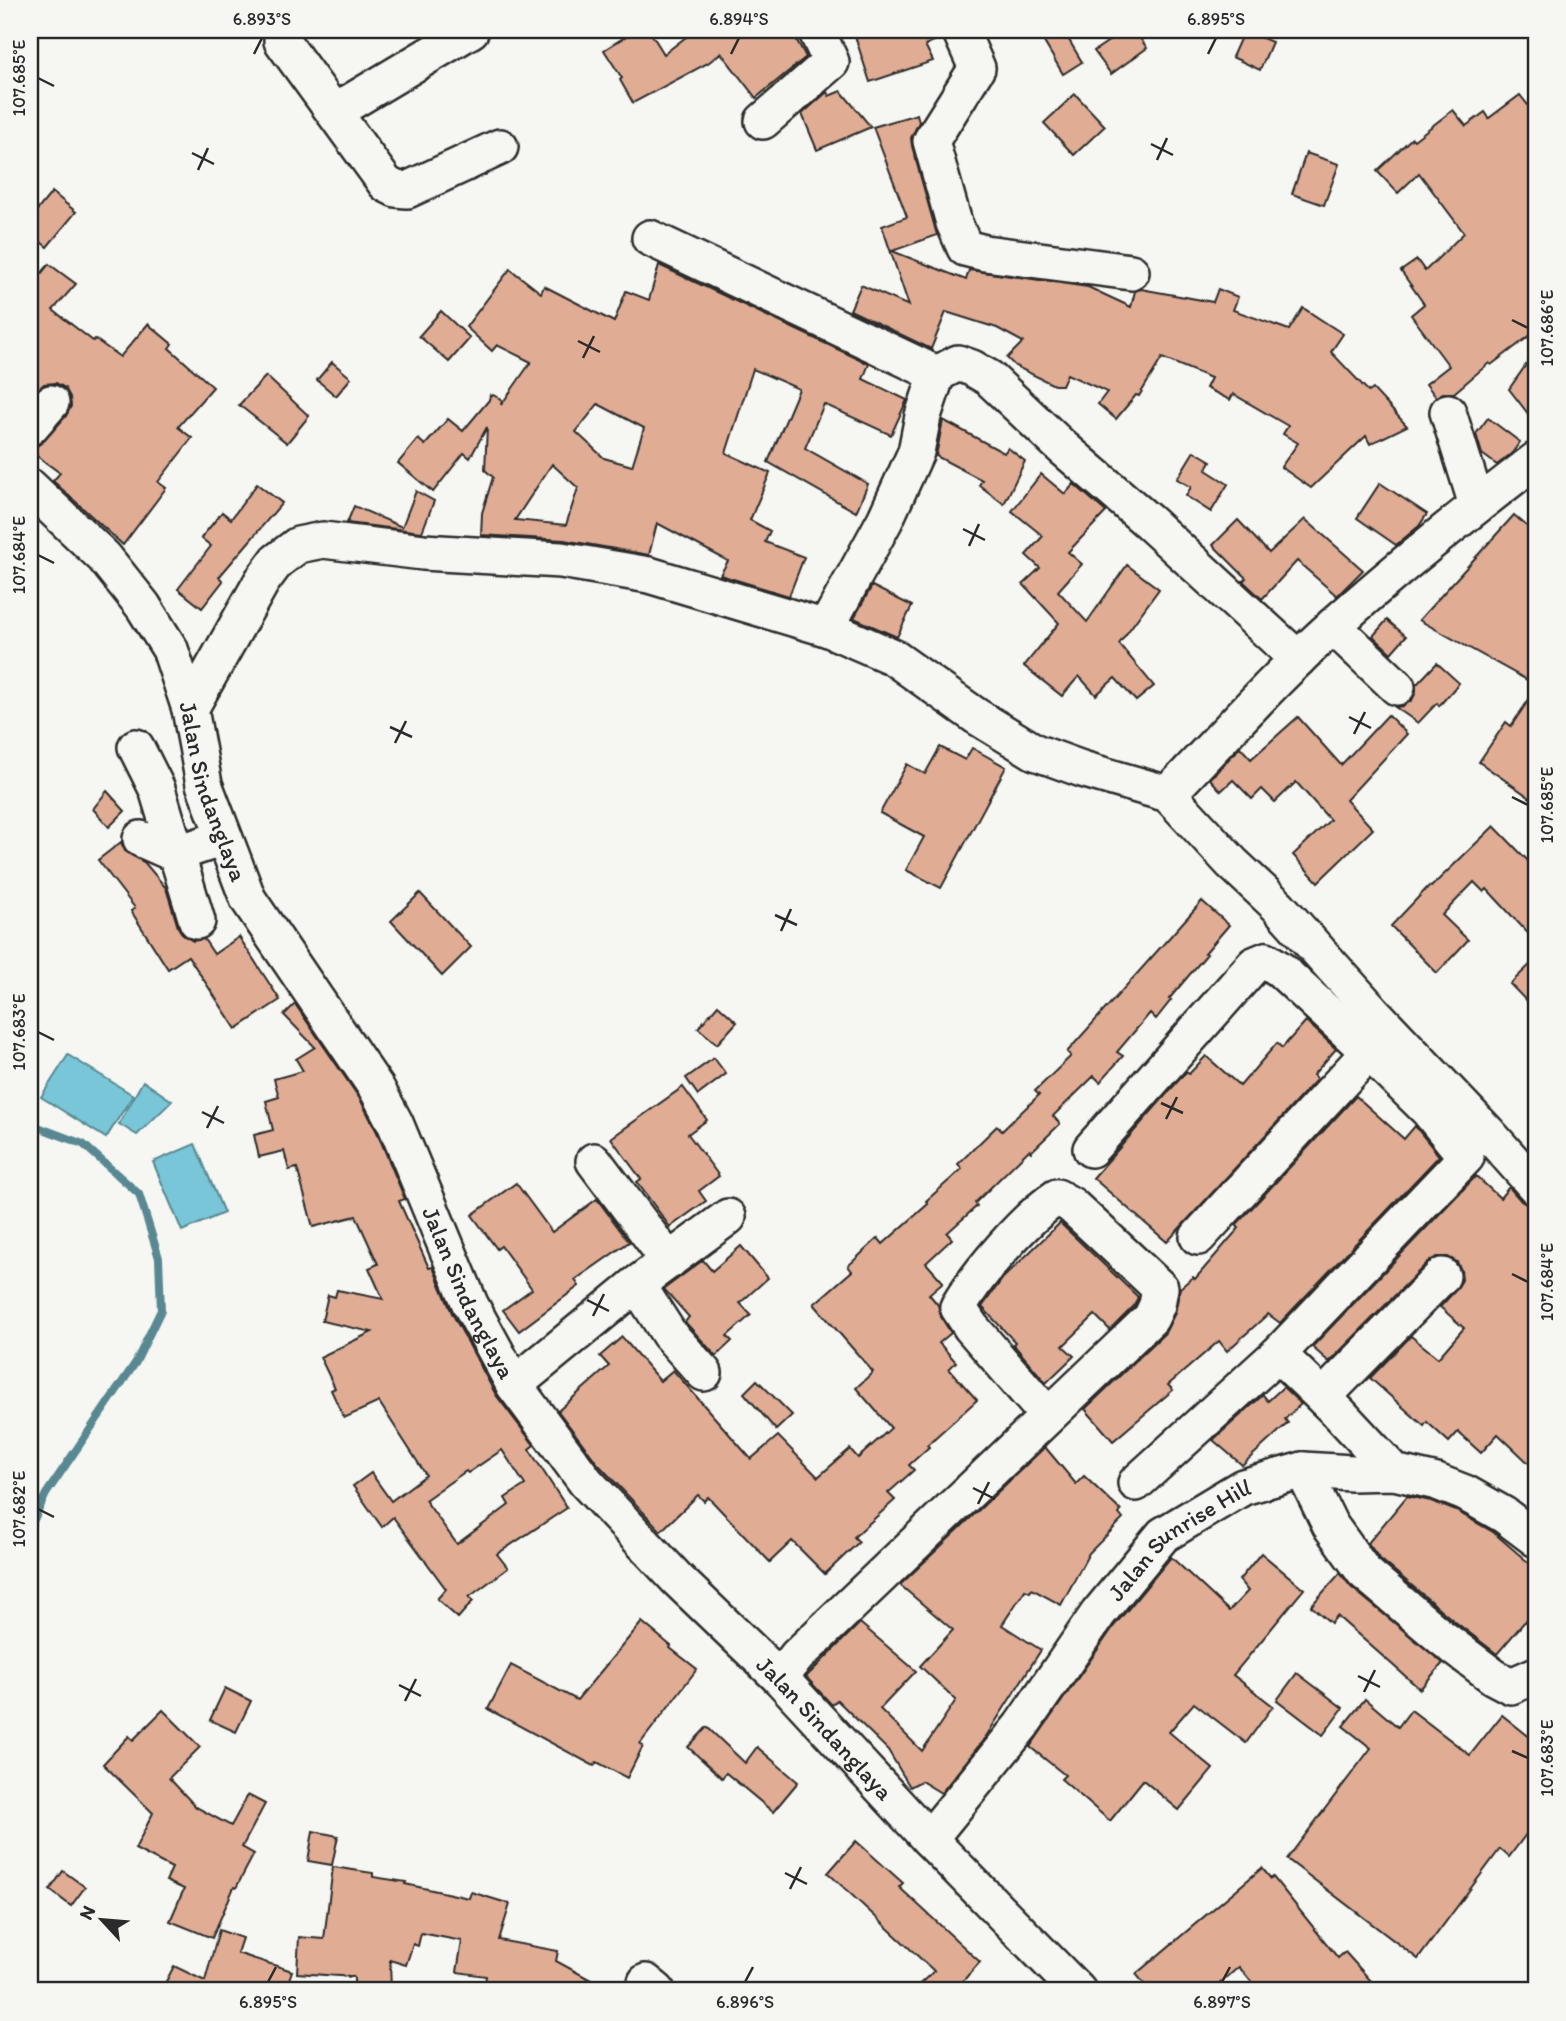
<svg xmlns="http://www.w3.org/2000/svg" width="1566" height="2021" font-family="Itim,sans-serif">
<rect width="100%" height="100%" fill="#f6f6f2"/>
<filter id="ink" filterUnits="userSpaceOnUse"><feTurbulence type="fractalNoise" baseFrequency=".0143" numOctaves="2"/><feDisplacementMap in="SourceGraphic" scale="14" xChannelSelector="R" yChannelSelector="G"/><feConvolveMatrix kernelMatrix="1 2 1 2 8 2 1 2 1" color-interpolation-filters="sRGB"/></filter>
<g filter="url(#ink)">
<g fill="#78c6d7" stroke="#598892" stroke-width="2">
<path d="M68 1055 133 1095 106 1138 41 1097Z"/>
<path d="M143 1081 172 1101 137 1135 119 1124Z"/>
<path d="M195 1144 224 1213 182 1231 153 1162Z"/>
</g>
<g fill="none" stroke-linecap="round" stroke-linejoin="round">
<path stroke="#598892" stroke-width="8" d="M30 1124 83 1144 139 1194 159 1258 161 1310 136 1362 46 1494 30 1528"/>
</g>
<g fill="#e0ac94" stroke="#2b2b2b" stroke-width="2" fill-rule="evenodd">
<path d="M636 30H649L664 54 695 30H791L806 57 756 98 721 53 708 63 633 103 620 80 622 78 604 50Z"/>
<path d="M853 30H940L941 38 925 45 933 61 870 82Z"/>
<path d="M1053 30H1063L1082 62 1063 74 1041 37Z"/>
<path d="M1125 30H1134L1147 48 1111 74 1094 51Z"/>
<path d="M1244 30 1272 42 1260 70 1232 57Z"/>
<path d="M841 91 871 127 817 150 802 114 827 92 829 96Z"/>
<path d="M1075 94 1105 126 1074 155 1044 123Z"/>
<path d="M1520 95 1528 105 1536 99V331L1491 365 1489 363 1454 393H1443L1436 397 1426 384 1449 366 1411 315 1424 304 1401 271 1417 260 1425 271 1464 233 1419 173 1398 193 1377 171 1412 138 1414 140 1453 110 1466 126 1485 112 1489 118Z"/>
<path d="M917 114 919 122 911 138 912 146 937 235 892 251 966 280 969 270 1088 287 1131 307 1135 291 1141 289 1213 302 1218 289 1238 297 1233 310 1289 330 1303 308 1343 334 1331 352 1369 392 1373 389 1407 426 1370 444 1366 436 1311 488 1281 467 1298 443 1283 434 1288 426 1233 394 1230 400 1206 388 1211 378 1162 358 1139 396 1136 395 1116 419 1098 404 1107 392 1067 374 1062 385H1054L1015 366 1007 358 1023 342 997 328 946 312 931 349 850 310 861 285 909 306 882 226 907 217 873 127Z"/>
<path d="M1306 153 1339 164 1324 205 1292 194Z"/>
<path d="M52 192 76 212 47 247 30 233V219Z"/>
<path d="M49 264 76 284 53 310 93 341 95 339 120 357 148 324 172 344 169 348 213 387 178 427 192 438 158 482 166 488 123 545 53 481 60 473 30 451V447L37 446 45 440 66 416 71 406 70 397 65 388 56 383 44 384 30 397V288Z"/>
<path d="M659 265 869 364 863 379 907 400 891 435 824 404 805 448 868 484 856 512 768 462 799 389 753 369 726 453 770 473 750 520 770 531 765 542 804 557 789 596 720 575 728 561 657 523 649 555 564 540 481 535 482 513 493 477 485 470 487 427 470 458 464 453 433 492 398 463 418 439 425 445 448 419 463 431 489 400 490 395 491 397 493 395 502 400 501 405 531 362 497 345 492 351 466 327 510 269 541 293 544 286 614 322 626 291 649 300ZM598 404 644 428 632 466 604 458 576 432ZM552 464 578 488 566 525 515 520Z"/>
<path d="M441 311 470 338 449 362 419 336Z"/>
<path d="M1536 351V424L1509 389Z"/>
<path d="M332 362 351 378 336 396 317 380Z"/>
<path d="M266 376 309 416 287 443 239 405Z"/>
<path d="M1488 418 1520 442 1512 453 1497 465 1482 454 1476 434Z"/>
<path d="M943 420 1004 453 1008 448 1025 461 1004 504 979 485 982 480 936 456Z"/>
<path d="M1194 451 1211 461 1206 470 1228 484 1211 512 1186 496 1191 487 1177 479Z"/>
<path d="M1041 474 1065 494 1074 484 1106 512 1068 552 1082 564 1058 591 1087 622 1127 565 1159 589 1119 644 1154 686 1136 701 1115 678 1096 695 1079 676 1062 696 1024 666 1059 623 1023 584 1040 568 1026 555 1043 536 1012 511Z"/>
<path d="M1380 483 1427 514 1419 526 1396 545 1357 518Z"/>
<path d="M257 484 282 503 219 577 223 581 202 608 178 589 211 546 201 538 222 512 231 519Z"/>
<path d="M416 491 434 501 422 532 347 523 354 506 402 527Z"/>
<path d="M1514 515 1536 534V685L1419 620Z"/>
<path d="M1305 519 1363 570 1337 596 1297 561 1262 599 1243 581 1246 578 1213 545 1238 520 1269 553Z"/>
<path d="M872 586 912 606 897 637 854 618Z"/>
<path d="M1387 620 1406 636 1391 653 1373 636Z"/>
<path d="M1437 663 1459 683 1439 706 1437 703 1418 723 1395 707 1403 706 1412 700 1416 692V685Z"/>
<path d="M1536 689V802L1479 762 1506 722 1511 726Z"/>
<path d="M1388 715 1407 734 1346 800 1373 829 1318 882 1293 855 1330 820 1296 782 1275 802 1262 789 1252 799 1233 780 1221 791 1210 779 1240 747 1251 759 1298 717 1341 765Z"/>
<path d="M940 747 965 760 972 748 1006 767 941 888 906 870 924 837 880 813 907 764 925 774Z"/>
<path d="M107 791 125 811 109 827 93 809Z"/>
<path d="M1494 826 1536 869V942L1487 889 1484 892 1474 882 1442 915 1468 940 1437 973 1391 926 1429 886 1431 887Z"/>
<path d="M121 842 125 851 145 863 166 888 178 927 183 935 193 941 204 939 214 954 239 937 280 1000 236 1029 188 956 168 969 131 911 135 908 98 860Z"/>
<path d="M420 893 471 947 442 976 391 921Z"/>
<path d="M1202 901 1229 925 1205 953 1207 954 1169 999 1171 1000 1156 1019 1150 1013 1117 1052 1123 1056 1100 1082 1094 1076 1053 1116 1060 1124 1031 1152 1029 1150 975 1203 977 1206 947 1233 952 1239 926 1263 943 1282 929 1294 938 1305 941 1317 951 1333 939 1343 956 1362 949 1369 977 1400 927 1445 929 1447 909 1465 914 1470 888 1493 895 1500 854 1537 859 1542 825 1574 792 1541 770 1562 708 1497 704 1501 698 1495 661 1531 598 1464 558 1411 609 1366 600 1356 622 1337 660 1381 673 1370 751 1459 778 1436 818 1477 850 1449 858 1458 891 1428 856 1388 873 1372 814 1304 852 1271 848 1266 878 1238 883 1244 928 1204 926 1201 962 1169 958 1164 997 1126 1002 1131 1039 1095 1035 1091 1071 1056 1067 1052Z"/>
<path d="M1536 959V1011L1510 984Z"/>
<path d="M295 1004 360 1099 377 1132 405 1199 399 1201 429 1268 433 1267 452 1313 496 1395 534 1445 529 1449 567 1508 497 1554 508 1568 469 1597 473 1601 458 1618 437 1599 446 1589 393 1517 382 1527 353 1486 371 1473 391 1501 426 1475 379 1402 344 1418 331 1390 335 1388 320 1357 372 1332 322 1321 328 1295 335 1297 337 1290 383 1299 369 1268 378 1264 356 1216 313 1227 297 1168 289 1170 284 1151 259 1157 254 1135 273 1130 266 1101 279 1097 274 1079 303 1071 296 1059 315 1047 284 1015ZM502 1450 525 1485 505 1498 509 1505 457 1544 425 1500 466 1471 468 1473Z"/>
<path d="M718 1005 737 1022 717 1044 698 1028Z"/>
<path d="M1306 1021 1336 1049 1313 1075 1317 1079 1167 1242 1093 1178 1186 1072 1189 1074 1206 1056 1240 1086 1277 1043 1282 1048Z"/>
<path d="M714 1058 726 1074 698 1095 686 1078Z"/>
<path d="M683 1087 707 1120 688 1134 719 1176 699 1191 706 1201 670 1227 637 1182 641 1179 611 1138Z"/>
<path d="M1356 1096 1404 1139 1415 1126 1439 1156 1280 1323 1268 1314 1227 1351 1219 1341 1168 1385 1173 1390 1113 1441 1085 1409 1165 1333 1175 1313 1180 1288 1193 1277 1195 1279 1239 1228 1236 1225Z"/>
<path d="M1476 1176 1500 1198 1509 1187 1521 1201 1529 1206 1536 1207V1470L1498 1434 1481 1453 1458 1432 1449 1442 1427 1422 1424 1426 1370 1378 1411 1336 1438 1358 1464 1328 1440 1307 1456 1290 1462 1280 1461 1270 1457 1262 1448 1257H1437L1428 1262 1329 1362 1312 1347Z"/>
<path d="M516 1183 552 1232 597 1199 629 1242 575 1280 579 1286 519 1331 503 1310 532 1289 501 1246 497 1249 472 1215Z"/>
<path d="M1060 1223 1138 1297 1134 1306 1110 1330 1095 1315 1063 1346 1074 1356 1046 1383 1013 1344 1015 1342 982 1307 1003 1278Z"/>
<path d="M741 1246 768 1278 740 1303 751 1315 727 1336 732 1341 716 1356 685 1322 689 1317 664 1289 703 1260 712 1271Z"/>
<path d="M757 1380 792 1415 776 1430 744 1393Z"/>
<path d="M1283 1387 1301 1404 1285 1419 1288 1423 1242 1465 1213 1440 1263 1395 1268 1401Z"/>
<path d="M1045 1447 1076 1484 1084 1476 1121 1511 1119 1514 1123 1519 1089 1553 1061 1605 1032 1589 1030 1592 1025 1590 1002 1625 1041 1650 985 1738 941 1793 921 1781 910 1787 888 1750 837 1700 832 1705 806 1677 860 1623 916 1671 880 1709 922 1751 956 1700 920 1666 953 1630 900 1585Z"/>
<path d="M1407 1496 1431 1501 1456 1511 1493 1532 1536 1569V1630L1526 1620 1497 1654 1454 1621 1379 1558 1368 1543Z"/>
<path d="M1261 1553 1304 1589 1233 1675 1273 1706 1246 1743 1194 1703 1169 1732 1213 1769 1179 1810 1143 1780 1110 1821 1061 1779 1065 1775 1030 1747 1114 1626 1171 1557 1229 1611 1248 1591 1239 1580Z"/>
<path d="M1340 1573 1351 1587 1443 1663 1420 1689 1337 1616 1331 1623 1311 1606Z"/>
<path d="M642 1622 671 1646 670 1648 697 1669 640 1744 643 1746 627 1778 597 1762 594 1766 488 1709 511 1665 577 1700Z"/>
<path d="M1297 1673 1343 1708 1323 1735 1277 1700Z"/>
<path d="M225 1688 251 1701 236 1732 210 1720Z"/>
<path d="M1365 1699 1398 1727 1411 1710 1470 1755 1502 1715 1536 1742V1821L1509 1857 1500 1849 1418 1959 1287 1859 1371 1748 1343 1726Z"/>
<path d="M163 1710 200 1747 169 1778 196 1807 231 1826 248 1795 265 1804 242 1847 254 1854 236 1888 234 1887 212 1938 170 1921 184 1889 166 1881 172 1868 135 1849 153 1813 103 1764 129 1736 133 1740Z"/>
<path d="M707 1727 745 1763 757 1747 798 1782 773 1812 726 1773 722 1778 688 1747Z"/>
<path d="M313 1831 338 1836 332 1865 308 1861Z"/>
<path d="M856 1841 903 1883 899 1887 980 1962 954 1991H912L934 1971 828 1873Z"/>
<path d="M333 1867 373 1873V1877L406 1882 405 1884 469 1898 471 1892 510 1904 499 1940 558 1951 556 1961 611 1991H484L486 1976 457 1972 462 1941 421 1933 418 1946 413 1944 406 1965 390 1960 391 1991H354V1977L297 1973 299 1937 324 1939Z"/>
<path d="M1262 1868 1271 1879 1273 1877 1338 1958 1345 1952 1380 1991H1259L1239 1967 1211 1991H1150L1136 1974Z"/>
<path d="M63 1871 85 1887 71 1906 50 1890Z"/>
<path d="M219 1930 242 1938 237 1953 292 1971 285 1991H161L174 1966 205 1981Z"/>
</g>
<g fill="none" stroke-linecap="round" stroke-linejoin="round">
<defs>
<g id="minor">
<path d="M282 30V41L386 184 396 189 407 190 500 147"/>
<path d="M960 30 977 68 931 141 954 223 965 248 985 253 1131 272"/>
<path d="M334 112 471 30"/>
<path d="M763 121 831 62 816 30"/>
<path d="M650 238 937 374 923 416 916 452 885 520 826 628"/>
<path d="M937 374 958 363 972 368 989 378 1062 447 1149 522 1298 659"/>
<path d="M1448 412 1477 505"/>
<path d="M30 427 51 403"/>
<path id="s1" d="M30 487 104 557 143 606 170 649 190 709 204 784 248 899 377 1089 395 1123 470 1304 514 1385 586 1482 678 1580 780 1678 929 1839 1078 1991"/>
<path d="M1333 626 1397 687"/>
<path d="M190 709 262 581 277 561 298 545 323 540 423 552 561 560 649 575 826 628 893 657 976 716 1035 752 1082 769 1168 794 1232 863 1278 906 1372 1011 1487 1132 1536 1187"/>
<path d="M136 747 157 789 197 921"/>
<path d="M1168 794C1222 738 1275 678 1333 626 1398 567 1467 513 1536 460"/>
<path d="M141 839 175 854 223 838"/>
<path d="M1091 1149 1254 965 1266 960 1281 970 1369 1052 1198 1237"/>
<path d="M594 1161 669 1261"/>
<path d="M637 1284 669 1334 704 1373"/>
<path d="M1278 1354 1339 1413 1394 1472"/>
<path d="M514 1385 637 1284 728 1217"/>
<path d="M1323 1397 1442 1276"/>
<path d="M1303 1470 1330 1525 1364 1572 1441 1637 1494 1677 1511 1686 1536 1675"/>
<path d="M1136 1483 1278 1354 1466 1157 1428 1110 1369 1052"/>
<path d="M780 1678 797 1656 1151 1318 1157 1305 1160 1288 1071 1205 1057 1197C1024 1219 978 1273 958 1307L971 1327 1048 1416"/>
<path id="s2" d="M929 1839 1021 1726 1098 1614 1163 1535 1243 1487 1303 1470 1352 1473 1394 1472 1437 1482 1465 1493 1504 1515 1536 1539"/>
<path d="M646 1982 657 1991"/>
</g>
</defs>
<use href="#minor" stroke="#2b2b2b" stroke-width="40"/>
<use href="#minor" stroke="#f6f6f2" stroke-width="35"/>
</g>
</g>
<path fill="none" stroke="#2b2b2b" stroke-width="2.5" d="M254 54 262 38M731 54 739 38M1208 54 1216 38M38 78 54 86M1151 144 1173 155M192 153 214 164M1157 160 1167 138M198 170 208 148M1512 320 1528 328M578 341 600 352M583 358 594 336M963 529 985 540M969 546 979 524M38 555 54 563M1349 717 1371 728M390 727 412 737M1354 734 1365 712M395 743 406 721M1512 797 1528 805M775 915 797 925M781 931 791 909M38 1032 54 1040M1161 1103 1183 1113M202 1112 224 1123M1166 1119 1177 1097M207 1128 218 1106M1512 1274 1528 1282M587 1300 609 1311M593 1316 604 1294M973 1488 995 1499M978 1504 989 1482M38 1509 54 1517M1358 1676 1380 1687M399 1685 421 1696M1364 1692 1375 1670M405 1701 416 1679M1512 1751 1528 1758M785 1873 807 1884M790 1889 801 1867M268 1982 276 1967M745 1982 753 1967M1222 1982 1230 1967"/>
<g text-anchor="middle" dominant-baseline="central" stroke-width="5" stroke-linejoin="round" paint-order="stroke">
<g font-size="24" fill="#2b2b2b" stroke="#f6f6f2">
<text stroke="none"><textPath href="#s1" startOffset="364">Jalan Sindanglaya</textPath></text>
<text stroke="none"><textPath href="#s1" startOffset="931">Jalan Sindanglaya</textPath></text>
<text stroke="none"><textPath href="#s2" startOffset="394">Jalan Sunrise Hill</textPath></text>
<text stroke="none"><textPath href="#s1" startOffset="1498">Jalan Sindanglaya</textPath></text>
</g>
</g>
<rect width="1566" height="2021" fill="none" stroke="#f6f6f2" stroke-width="77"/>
<g transform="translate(102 1920) rotate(296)" stroke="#f6f6f2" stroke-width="5" paint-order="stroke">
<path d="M0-5L12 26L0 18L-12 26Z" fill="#2b2b2b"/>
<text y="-10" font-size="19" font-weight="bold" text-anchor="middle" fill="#2b2b2b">N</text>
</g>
<rect x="38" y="38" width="1490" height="1944" fill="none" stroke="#2b2b2b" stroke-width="2.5"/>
<g font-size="18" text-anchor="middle" fill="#2b2b2b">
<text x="262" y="25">6.893°S</text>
<text x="739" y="25">6.894°S</text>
<text x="1216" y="25">6.895°S</text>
<text transform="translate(19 78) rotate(-90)" y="6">107.685°E</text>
<text transform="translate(1547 328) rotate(-90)" y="6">107.686°E</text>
<text transform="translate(19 555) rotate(-90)" y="6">107.684°E</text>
<text transform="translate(1547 805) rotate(-90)" y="6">107.685°E</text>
<text transform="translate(19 1032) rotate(-90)" y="6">107.683°E</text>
<text transform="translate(1547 1282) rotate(-90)" y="6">107.684°E</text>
<text transform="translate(19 1509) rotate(-90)" y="6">107.682°E</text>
<text transform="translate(1547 1758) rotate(-90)" y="6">107.683°E</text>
<text x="268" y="2008">6.895°S</text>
<text x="745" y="2008">6.896°S</text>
<text x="1222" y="2008">6.897°S</text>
</g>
</svg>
